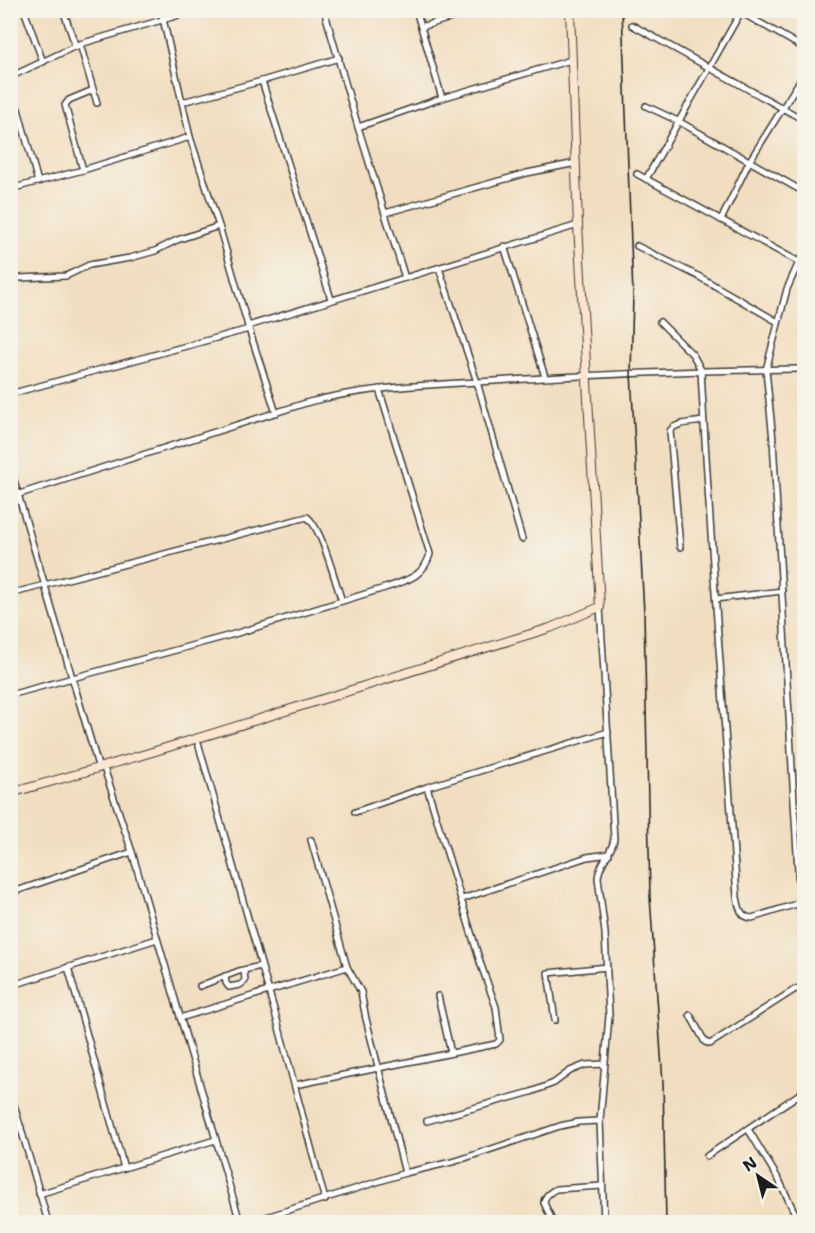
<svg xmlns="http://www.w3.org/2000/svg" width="815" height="1233" font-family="'Shantell Sans',sans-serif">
<rect width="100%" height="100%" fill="#f7f3e8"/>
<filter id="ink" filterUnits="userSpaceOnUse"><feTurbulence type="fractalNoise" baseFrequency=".0167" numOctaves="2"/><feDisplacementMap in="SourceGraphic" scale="12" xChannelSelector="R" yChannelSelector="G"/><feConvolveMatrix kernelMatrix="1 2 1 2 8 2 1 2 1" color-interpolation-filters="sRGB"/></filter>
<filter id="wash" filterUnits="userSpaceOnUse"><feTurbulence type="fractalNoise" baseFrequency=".008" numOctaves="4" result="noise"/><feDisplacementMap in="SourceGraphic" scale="24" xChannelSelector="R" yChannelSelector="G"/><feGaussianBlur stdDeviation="1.35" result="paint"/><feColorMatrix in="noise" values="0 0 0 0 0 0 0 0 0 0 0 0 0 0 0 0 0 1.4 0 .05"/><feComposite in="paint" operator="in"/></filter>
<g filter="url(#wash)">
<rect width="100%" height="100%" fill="#f1dec0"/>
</g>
<g filter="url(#ink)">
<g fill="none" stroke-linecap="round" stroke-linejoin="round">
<defs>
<g id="street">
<path d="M24 10 43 62"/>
<path d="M63 10 76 47"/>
<path d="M161 10 190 137 219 226 248 326 276 413"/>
<path d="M324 10 358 127 405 278"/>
<path d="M416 10 442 98"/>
<path d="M737 10 804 48"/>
<path d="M632 25 804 120"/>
<path d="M421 27 477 10"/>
<path d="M80 44 97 103"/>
<path d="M10 77 80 44 196 10"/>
<path d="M262 81 331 299"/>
<path d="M182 102 262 81 339 58"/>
<path d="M646 106 678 121 804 192"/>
<path d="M18 109 38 182"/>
<path d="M358 127 442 98 571 60"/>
<path d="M83 170 65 105 69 100 93 90"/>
<path d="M637 174 799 262"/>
<path d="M646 179 742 10"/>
<path d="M10 189 83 170 190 137"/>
<path d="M385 213 527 173 576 163"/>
<path d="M721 220 749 162 804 74"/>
<path d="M504 246 545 377"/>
<path d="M637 246 698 276 778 322"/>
<path d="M804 255 799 262 787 289 766 370 773 440 804 974"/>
<path d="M439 268 477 382 522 539"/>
<path d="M10 283 19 278 66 276 89 265 130 258 155 251 177 240 219 226"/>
<path d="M660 322 693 355 701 370C710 546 725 721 737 897 739 907 740 917 752 918L803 902"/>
<path d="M248 326 578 225"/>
<path d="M10 394 249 329"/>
<path d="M10 467 99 769"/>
<path d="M10 497 309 402C370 386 432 385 495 381 598 374 701 370 804 369"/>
<path d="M680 547 670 431C676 422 693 423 703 421"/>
<path d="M10 594 307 517C322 528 335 582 342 601"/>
<path d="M716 599 782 591"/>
<path d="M600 607 614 839C612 854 599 862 598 878L605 933 609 1016 600 1121 604 1222"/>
<path d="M10 695 231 635 388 587C408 580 424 576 430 554L379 389"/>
<path d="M197 739 277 1020 325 1200"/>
<path d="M104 768 132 852 240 1222"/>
<path d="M355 812 427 787 608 732"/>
<path d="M10 893 132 852"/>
<path d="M462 899 587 857 609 854"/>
<path d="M68 967 124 1168"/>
<path d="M347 967 361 992 366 1019 405 1173"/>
<path d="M225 976 226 983 229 987 240 985 245 981 244 970"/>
<path d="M10 986 157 939"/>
<path d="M200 986 239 971 261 966"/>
<path d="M438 996 451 1053"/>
<path d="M690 1015 705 1042 710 1044 794 990 804 986"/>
<path d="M180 1018 347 967 311 840"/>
<path d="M555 1020 548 973 607 967"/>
<path d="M295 1085 496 1044 500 1040 496 1007 481 965 427 787"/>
<path d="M10 1091 48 1222"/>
<path d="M427 1121 531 1092 554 1083 570 1071 585 1065 604 1064"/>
<path d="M748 1129 779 1180 799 1222"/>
<path d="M10 1130 21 1127"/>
<path d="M707 1156 804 1091"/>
<path d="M39 1194 215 1140"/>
<path d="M251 1222 405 1173 456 1161 560 1126 579 1122 600 1121"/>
<path d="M553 1222 544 1203C544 1196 550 1192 556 1189L602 1186"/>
<path d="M787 1222 796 1216"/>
</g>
<path id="secondary" d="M10 793C192 743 370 683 550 628L600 607 578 225 570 10"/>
</defs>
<use href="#street" stroke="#3c3935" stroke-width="8"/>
<use href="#secondary" stroke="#3c3935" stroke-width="10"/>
<use href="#street" stroke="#fff" stroke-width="5"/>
<use href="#secondary" stroke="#fce5cf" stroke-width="8"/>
<path stroke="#1c1c1c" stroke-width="1.5" d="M622 10 633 295 631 373 644 613 650 897 663 1083 666 1222"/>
</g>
</g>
<rect width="815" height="1233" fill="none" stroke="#f7f3e8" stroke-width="36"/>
<g transform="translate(758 1176) rotate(325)" stroke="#f7f3e8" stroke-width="4.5" paint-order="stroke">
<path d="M0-4.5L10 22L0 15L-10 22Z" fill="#1c1c1c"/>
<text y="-9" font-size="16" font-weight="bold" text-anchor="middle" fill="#1c1c1c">N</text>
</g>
</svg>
